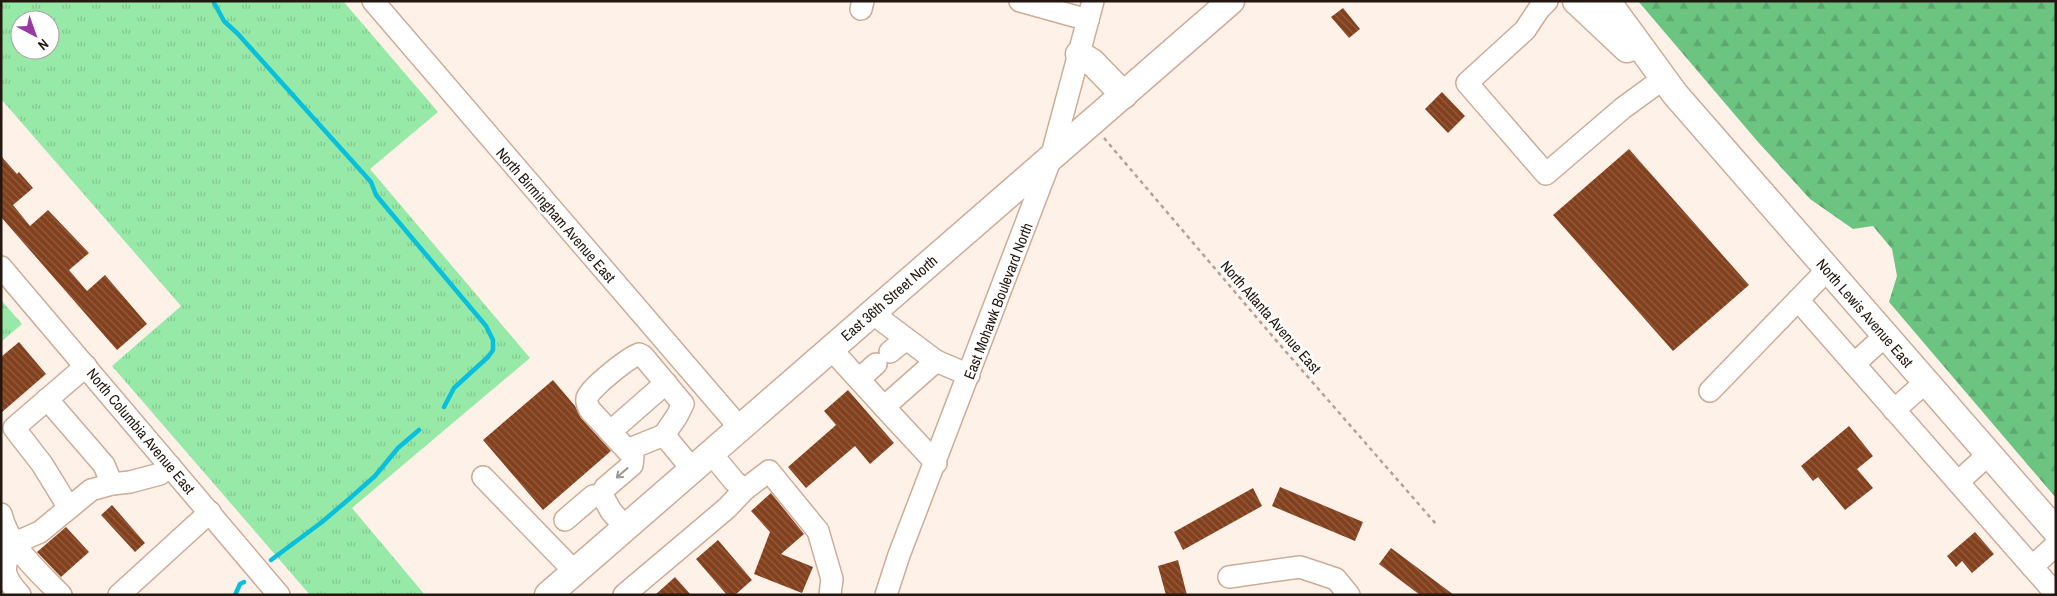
<svg xmlns="http://www.w3.org/2000/svg" width="2057" height="596" font-family="'Archivo Narrow',sans-serif">
<defs>
<pattern id="grass-tufts" width="24" height="20" patternUnits="userSpaceOnUse" patternTransform="scale(1.25)"><rect width="24" height="20" fill="#97e9a8"/><path d="M3 7l-1-3M5 7V3M7 7l1-3M15 17l-1-3M17 17v-4M19 17l1-3" fill="none" stroke="#82c78f"/></pattern>
<pattern id="forest-firs" width="22" height="20" patternUnits="userSpaceOnUse" patternTransform="scale(1.25)"><rect width="22" height="20" fill="#6cc481"/><path d="M5 1l3.5 6h-7zM16 11l3.5 6h-7z" fill="#5da86e"/></pattern>
<pattern id="building-back-hatch" width="6" height="6" patternUnits="userSpaceOnUse" patternTransform="scale(1.25)"><rect width="6" height="6" fill="#83401c"/><path d="M-1 5l2 2M0 0l6 6M5-1l2 2" fill="none" stroke="#925e43"/></pattern>
</defs>
<rect width="100%" height="100%" fill="#fef1e8"/>
<g fill="url(#grass-tufts)" fill-rule="evenodd">
<path d="M1 1H343L438 112 370 169 530 358 352 508 425 595H310L112 366 181 306 1 99ZM20 20H50V50H20Z"/>
<path d="M1 300 22 324 1 342Z"/>
</g>
<path fill="url(#forest-firs)" d="M1638 1H2056V498L1889 302 1897 276 1892 249 1873 226 1853 229 1810 199 1758 142Z"/>
<g fill="none" stroke-linecap="round" stroke-linejoin="round">
<g stroke="#07c0de" stroke-width="4.5">
<path d="M213 1 224 21 238 34 371 182 376 195 391 213 486 326 493 340V350L488 357 454 388 444 407"/>
<path d="M271 560 322 522 349 499 375 476 398 448 419 430"/>
<path d="M235 595 240 584 244 582"/>
</g>
</g>
<g fill="url(#building-back-hatch)">
<path d="M1343 8 1360 29 1349 38 1331 17Z"/>
<path d="M1442 92 1465 116 1448 133 1425 109Z"/>
<path d="M1629 149 1749 285 1673 351 1553 215Z"/>
<path d="M1 156 17 174 19 172 33 188 13 205 30 226 48 210 89 253 69 270 87 291 105 275 147 324 117 350 1 217Z"/>
<path d="M19 342 46 374 1 413V357Z"/>
<path d="M553 380 575 406 581 418 611 451 543 510 483 440Z"/>
<path d="M848 390 894 443 870 464 855 446 806 488 788 467 836 425 824 411Z"/>
<path d="M1849 426 1873 456 1857 469 1873 488 1845 510 1818 477 1813 481 1801 466Z"/>
<path d="M1280 487 1363 522 1355 541 1272 506Z"/>
<path d="M1253 488 1262 506 1183 550 1174 532Z"/>
<path d="M771 493 804 534 781 554 813 567 802 593 754 574 770 532 751 511Z"/>
<path d="M112 505 145 543 135 552 101 515Z"/>
<path d="M66 527 89 552 61 577 37 552Z"/>
<path d="M1975 532 1994 554 1972 573 1962 561 1956 567 1947 556Z"/>
<path d="M718 540 752 580 735 595H727L696 559Z"/>
<path d="M1391 548 1454 595H1420L1379 564Z"/>
<path d="M1178 560 1187 595H1166L1158 566Z"/>
<path d="M675 577 691 595H655Z"/>
</g>
<g fill="none" stroke-linecap="round" stroke-linejoin="round">
<defs>
<g id="minor">
<path d="M373 1 740 428"/>
<path d="M1020 1 1088 20"/>
<path d="M1547 1 1539 9 1525 30 1467 83 1546 174 1623 108 1660 81"/>
<path d="M861 9 863 1"/>
<path d="M1 267 279 595"/>
<path d="M1798 300 2056 594"/>
<path d="M872 313 936 361"/>
<path d="M831 349 884 407 936 361 969 375"/>
<path d="M890 352 906 339"/>
<path d="M639 354 643 356 683 404 677 416 664 435 627 450 590 410C588 406 586 403 587 398 590 388 628 358 639 354Z"/>
<path d="M1854 364 1885 336"/>
<path d="M859 379 876 364"/>
<path d="M1710 391 1827 270"/>
<path d="M47 399 104 465 112 484"/>
<path d="M884 407 936 463"/>
<path d="M1894 410 1926 382"/>
<path d="M610 432 666 383"/>
<path d="M664 435 692 469"/>
<path d="M483 477 574 571"/>
<path d="M1958 482 1989 454"/>
<path d="M744 490 769 471 818 531 832 579 830 595"/>
<path d="M602 495 605 488 632 465 633 456 627 450"/>
<path d="M602 495 611 511 625 527"/>
<path d="M69 508 42 464 14 428 86 366"/>
<path d="M1 514C9 547 39 572 61 595"/>
<path d="M565 520 593 496 602 495"/>
<path d="M15 544C1 566 2 576 20 595"/>
<path d="M1 549 40 532 91 490 112 484 130 482 160 474 170 466"/>
<path d="M2032 567 2056 545"/>
<path d="M1229 577 1300 567 1336 579 1349 595"/>
<path d="M119 595 210 512"/>
<path d="M624 595 727 508 744 490 734 481 711 453"/>
<path d="M886 595 899 555 1051 158 1093 1"/>
</g>
<g id="major">
<path d="M1576 1 1627 49"/>
<path d="M1607 1 1675 94 2056 531"/>
<path d="M1079 54 1092 62 1124 95"/>
<path d="M548 595 1231 1"/>
</g>
</defs>
<use href="#minor" stroke="#ccac97" stroke-width="24"/>
<use href="#major" stroke="#ccac97" stroke-width="29"/>
<path stroke="#b0a39a" stroke-width="2.5" stroke-dasharray="4 4" stroke-linecap="butt" d="M1104 138 1274 338 1436 524"/>
<use href="#minor" stroke="#fff" stroke-width="21"/>
<use href="#major" stroke="#fff" stroke-width="26"/>
</g>
<defs><path id="oneway-shaft" d="M-6 0H5M1.5-3L5.5 0L1.5 3" fill="none" stroke-width="1.6" stroke-linecap="round" stroke-linejoin="round" transform="scale(1.25)"/></defs>
<use stroke="#9c9793" href="#oneway-shaft" transform="translate(622 473) rotate(139)"/>
<g text-anchor="middle" dominant-baseline="central" stroke-width="5" stroke-linejoin="round" paint-order="stroke">
<g font-size="15" fill="#23170f" stroke="#fff">
<text transform="translate(556 215) rotate(49)">North Birmingham Avenue East</text>
<text transform="translate(889 298) rotate(-41)">East 36th Street North</text>
<text transform="translate(998 301) rotate(-69)">East Mohawk Boulevard North</text>
<text transform="translate(1865 313) rotate(49)">North Lewis Avenue East</text>
<text transform="translate(1271 317) rotate(49)">North Atlanta Avenue East</text>
<text transform="translate(141 431) rotate(50)">North Columbia Avenue East</text>
</g>
</g>
<rect width="2057" height="596" fill="none" stroke="#23170f" stroke-width="5"/>
<g transform="translate(35 35) rotate(139)"><circle r="24" fill="#ffffff" stroke="#a7a29f"/>
<path d="M0-4L9 19L0 12L-9 19Z" fill="#993aa3"/>
<text y="-8" font-size="14" font-weight="bold" text-anchor="middle" fill="#23170f">N</text>
</g>
</svg>
